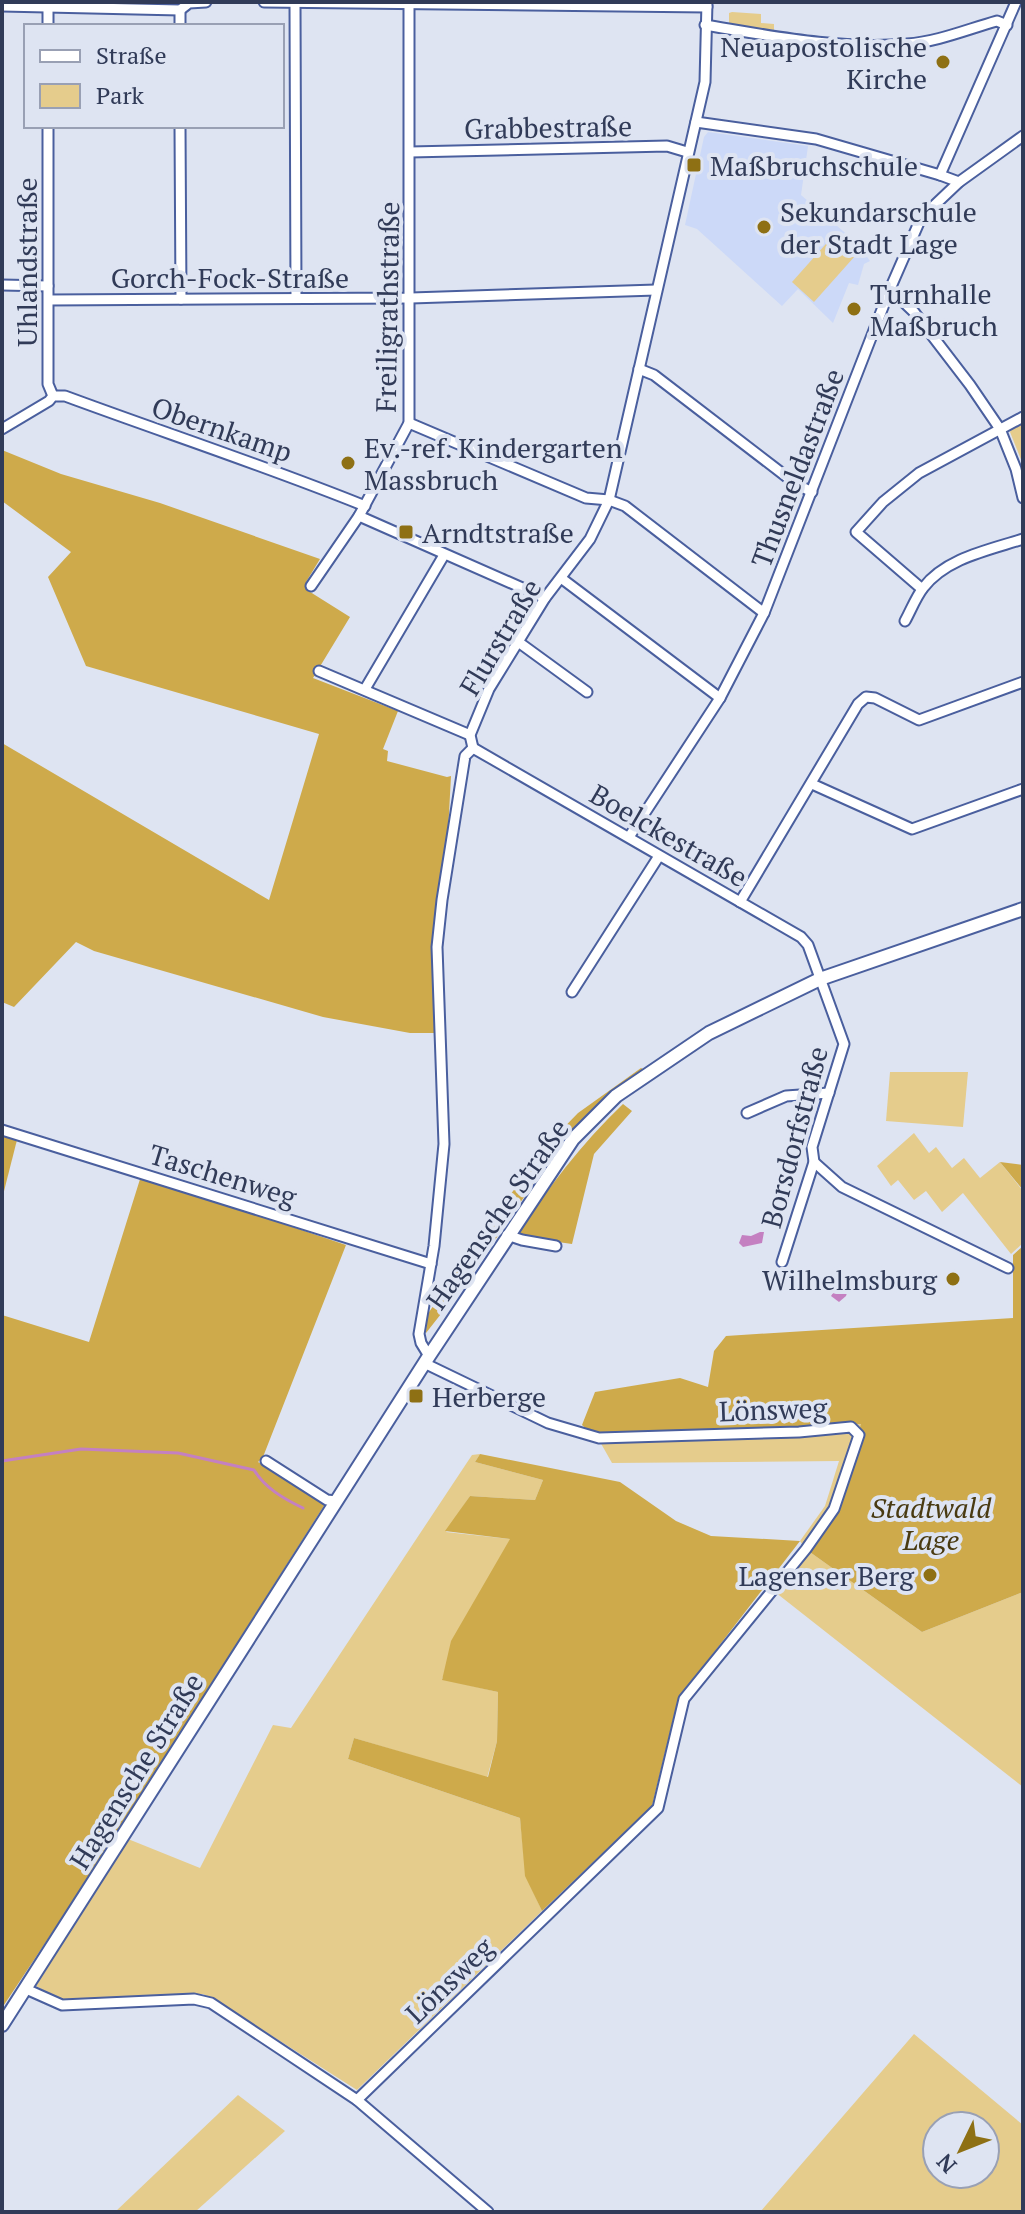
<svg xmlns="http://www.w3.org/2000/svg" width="1025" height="2214" font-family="'PT Serif',serif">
<rect width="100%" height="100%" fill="#dee4f2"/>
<path fill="#ccd9f8" d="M708 132 808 146 801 195 857 243 870 261 864 264 858 285 849 283 833 323 798 289 782 306 697 229 685 225 704 137Z"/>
<g fill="#e5cc8c" fill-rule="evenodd">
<path d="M732 12 761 14V23L774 24V30L766 29 764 31 729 25V13Z"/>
<path d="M833 236 855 256 814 302 792 282Z"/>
<path d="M1023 420V461L1022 462 1010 432 1013 425Z"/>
<path d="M890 1072H968L963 1127 886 1121Z"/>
<path d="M914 1133 929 1153 936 1147 952 1168 964 1158 980 1178 1000 1162 1023 1191V1243L1011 1254 963 1193 942 1212 926 1191 914 1200 898 1180 891 1186 877 1166Z"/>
<path d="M862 1424 838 1512 807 1550 922 1632 1023 1592V1787L775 1592 807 1551 800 1541 825 1506 839 1461 612 1463 599 1440Z"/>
<path d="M480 1454 475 1462 543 1480 535 1500 470 1496 446 1532 511 1539 488 1580 442 1679 498 1692 497 1741 487 1778 354 1738 348 1759 520 1818 526 1876 542 1911 357 2090 217 2001 203 1994 64 2001 36 1986 128 1839 200 1868 273 1725 291 1728 472 1455Z"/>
<path d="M914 2034 1023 2125V2212H760ZM937 2126H985V2174H937Z"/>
<path d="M238 2095 285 2131 195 2212H115Z"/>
</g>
<g fill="#ceaa4b">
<path d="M2 450 61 474 160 503 320 559 306 582 307 590 350 617 313 678 398 711 383 749 388 751 387 761 447 777 451 776 448 832 433 944 437 1033H410L323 1017 94 951 76 942 14 1007 2 1002V743L269 900 319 734 86 666 48 577 71 552 2 501Z"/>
<path d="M641 1068 643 1069 602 1103 547 1163 470 1277 426 1333 427 1315 540 1152 578 1113Z"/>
<path d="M623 1104 632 1111 594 1154 572 1244 516 1236C548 1188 581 1144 623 1104Z"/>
<path d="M2 1135 18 1136 2 1199Z"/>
<path d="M1000 1162 1023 1165V1190Z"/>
<path d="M141 1176 346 1245 263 1457 258 1462 327 1501 89 1877 2 2008V1315L89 1342Z"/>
<path d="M1023 1246V1592L922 1632 807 1550 838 1511 861 1424 599 1440 582 1425 595 1392 680 1378 708 1387 714 1351 726 1336 1013 1318V1255Z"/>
<path d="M480 1454 620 1482 676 1521 711 1536 800 1541 678 1699 652 1806 542 1911 525 1876 520 1818 348 1759 354 1738 488 1777 497 1741 498 1692 442 1680 451 1641 510 1539 445 1531 470 1496 535 1500 543 1480 475 1462Z"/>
</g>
<g fill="#c480c1">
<path d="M760 1232H764L762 1243 743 1247 739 1243 742 1235 751 1236Z"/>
<path d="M843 1278 850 1283 846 1296 839 1302 831 1296Z"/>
</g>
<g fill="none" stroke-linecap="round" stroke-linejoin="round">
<path stroke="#c480c1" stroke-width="3" d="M2 1461 81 1449 178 1453 254 1470C265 1488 284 1499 303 1508"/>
<defs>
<g id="street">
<path d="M264 2 707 7"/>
<path d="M295 3 296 298"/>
<path d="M2 6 180 10 189 3 206 2"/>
<path d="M180 10V26"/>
<path d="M705 25C772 36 840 50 907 44 937 42 968 29 997 21L1007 25"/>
<path d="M48 26V8"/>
<path d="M696 122 816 139 940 175"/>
<path d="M48 126V384L53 396"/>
<path d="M180 126 181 299"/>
<path d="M410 152 667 146 687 152"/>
<path d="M959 182 940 175 1016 2"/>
<path d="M2 285 48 286"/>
<path d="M890 289 914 312 970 385 1000 429 1016 469 1023 498"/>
<path d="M49 300 411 298 656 290"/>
<path d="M639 369 654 375 796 484 812 492"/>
<path d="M409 423 586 498 609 500 625 506 764 613"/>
<path d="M2 429 49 401 53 396H65C165 433 266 466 365 506"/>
<path d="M359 516 545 598"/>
<path d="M561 578 720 698"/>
<path d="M311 586 359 516 409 423V2"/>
<path d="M922 589 856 532 883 502 919 473 1023 417"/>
<path d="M905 621C911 610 916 597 923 588 946 558 989 550 1023 539"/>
<path d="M517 641 587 692"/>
<path d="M319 671 470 735"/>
<path d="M365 689 444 555"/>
<path d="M473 748 470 735 489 689 545 598 590 539 609 500 705 82 707 2"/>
<path d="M473 748 801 937 808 945 844 1044 812 1147 814 1162 782 1262"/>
<path d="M812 784 912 829 1023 789"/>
<path d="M629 837 720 698 764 613 890 289 921 218 959 182 1023 136"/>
<path d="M740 902 858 704 866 697 875 698 919 720 1023 682"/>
<path d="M572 992 659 856"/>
<path d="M747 1113 786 1096 829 1093"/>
<path d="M2 1130 431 1264"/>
<path d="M814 1162 842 1187 1008 1268"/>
<path d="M507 1235 522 1240 556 1246"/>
<path d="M429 1356 421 1343 419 1334 434 1246 444 1144 437 947 442 900 465 756 473 748"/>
<path d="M266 1461 327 1500 336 1501"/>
<path d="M26 1989 62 2005 194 1999 211 2003 357 2100 488 2212"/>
<path d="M357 2100 658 1808 684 1699 806 1549 834 1509 859 1435 851 1427 799 1432 599 1438 548 1423 424 1363"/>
</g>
<path id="secondary" d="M2 2025 429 1356 573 1139 616 1096 709 1033 820 979 1023 909"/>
</defs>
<use href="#street" stroke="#4a5f9e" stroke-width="13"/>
<use href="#secondary" stroke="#4a5f9e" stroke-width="16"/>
<use href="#street" stroke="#fff" stroke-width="9"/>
<use href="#secondary" stroke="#fff" stroke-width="12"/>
</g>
<g fill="#8e7014" stroke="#dee4f2" stroke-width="3">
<circle cx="943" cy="62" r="8"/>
<rect x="686" y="157" width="16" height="16" rx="4"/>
<circle cx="764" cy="227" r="8"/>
<circle cx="854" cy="309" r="8"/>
<circle cx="348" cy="463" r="8"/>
<rect x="398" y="524" width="16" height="16" rx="4"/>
<circle cx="953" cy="1279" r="8"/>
<rect x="408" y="1388" width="16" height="16" rx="4"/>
<circle cx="930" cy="1575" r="8"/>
</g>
<g text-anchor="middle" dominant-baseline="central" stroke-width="8" stroke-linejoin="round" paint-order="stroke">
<g font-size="28" fill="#313b58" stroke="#dee4f2" text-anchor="start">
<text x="927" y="46" text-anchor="end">Neuapostolische<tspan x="927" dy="32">Kirche</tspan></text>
<text x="710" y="165">Maßbruchschule</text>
<text x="780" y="211">Sekundarschule<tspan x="780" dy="32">der Stadt Lage</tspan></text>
<text x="870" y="293">Turnhalle<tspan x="870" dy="32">Maßbruch</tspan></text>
<text x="364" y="447">Ev.-ref. Kindergarten<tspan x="364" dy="32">Massbruch</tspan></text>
<text x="422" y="532">Arndtstraße</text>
<text x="937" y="1279" text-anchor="end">Wilhelmsburg</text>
<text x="432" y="1396">Herberge</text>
<text x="914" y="1575" text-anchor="end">Lagenser Berg</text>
</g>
<g font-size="28" fill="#313b58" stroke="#dee4f2">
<text transform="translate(548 127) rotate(-1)">Grabbestraße</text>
<text transform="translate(26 262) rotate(-90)">Uhlandstraße</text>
<text x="230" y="277">Gorch-Fock-Straße</text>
<text transform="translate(387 307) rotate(-89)">Freiligrathstraße</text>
<text transform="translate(222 429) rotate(19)">Obernkamp</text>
<text transform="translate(797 468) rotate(-69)">Thusneldastraße</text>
<text transform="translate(500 637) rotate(-59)">Flurstraße</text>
<text transform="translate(669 835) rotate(30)">Boelckestraße</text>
<text transform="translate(794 1137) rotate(-75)">Borsdorfstraße</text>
<text transform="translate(223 1175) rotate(17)">Taschenweg</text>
<text transform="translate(497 1214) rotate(-55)">Hagensche Straße</text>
<text transform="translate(773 1409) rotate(-2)">Lönsweg</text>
<text transform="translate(136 1771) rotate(-58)">Hagensche Straße</text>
<text transform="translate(449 1980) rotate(-44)">Lönsweg</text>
</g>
<g font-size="28" font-style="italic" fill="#493a11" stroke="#dee4f2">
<text x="931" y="1507">Stadtwald<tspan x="931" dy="32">Lage</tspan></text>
</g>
</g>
<rect width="1025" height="2214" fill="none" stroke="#313b58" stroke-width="8"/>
<rect x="24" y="24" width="260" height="104" fill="#dee4f2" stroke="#99a0b4" stroke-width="2"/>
<rect x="40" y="50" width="40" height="12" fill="#ffffff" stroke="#99a0b4" stroke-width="2"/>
<text x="96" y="64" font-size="24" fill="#313b58">Straße</text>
<rect x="40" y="84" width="40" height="24" fill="#e5cc8c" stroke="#99a0b4" stroke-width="2"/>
<text x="96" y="104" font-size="24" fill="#313b58">Park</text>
<g transform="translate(961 2150) rotate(227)"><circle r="38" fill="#dee4f2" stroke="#99a0b4" stroke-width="2"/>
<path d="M0-6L14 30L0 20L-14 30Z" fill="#8e7014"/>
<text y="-12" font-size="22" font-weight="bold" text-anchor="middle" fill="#313b58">N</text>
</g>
</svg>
